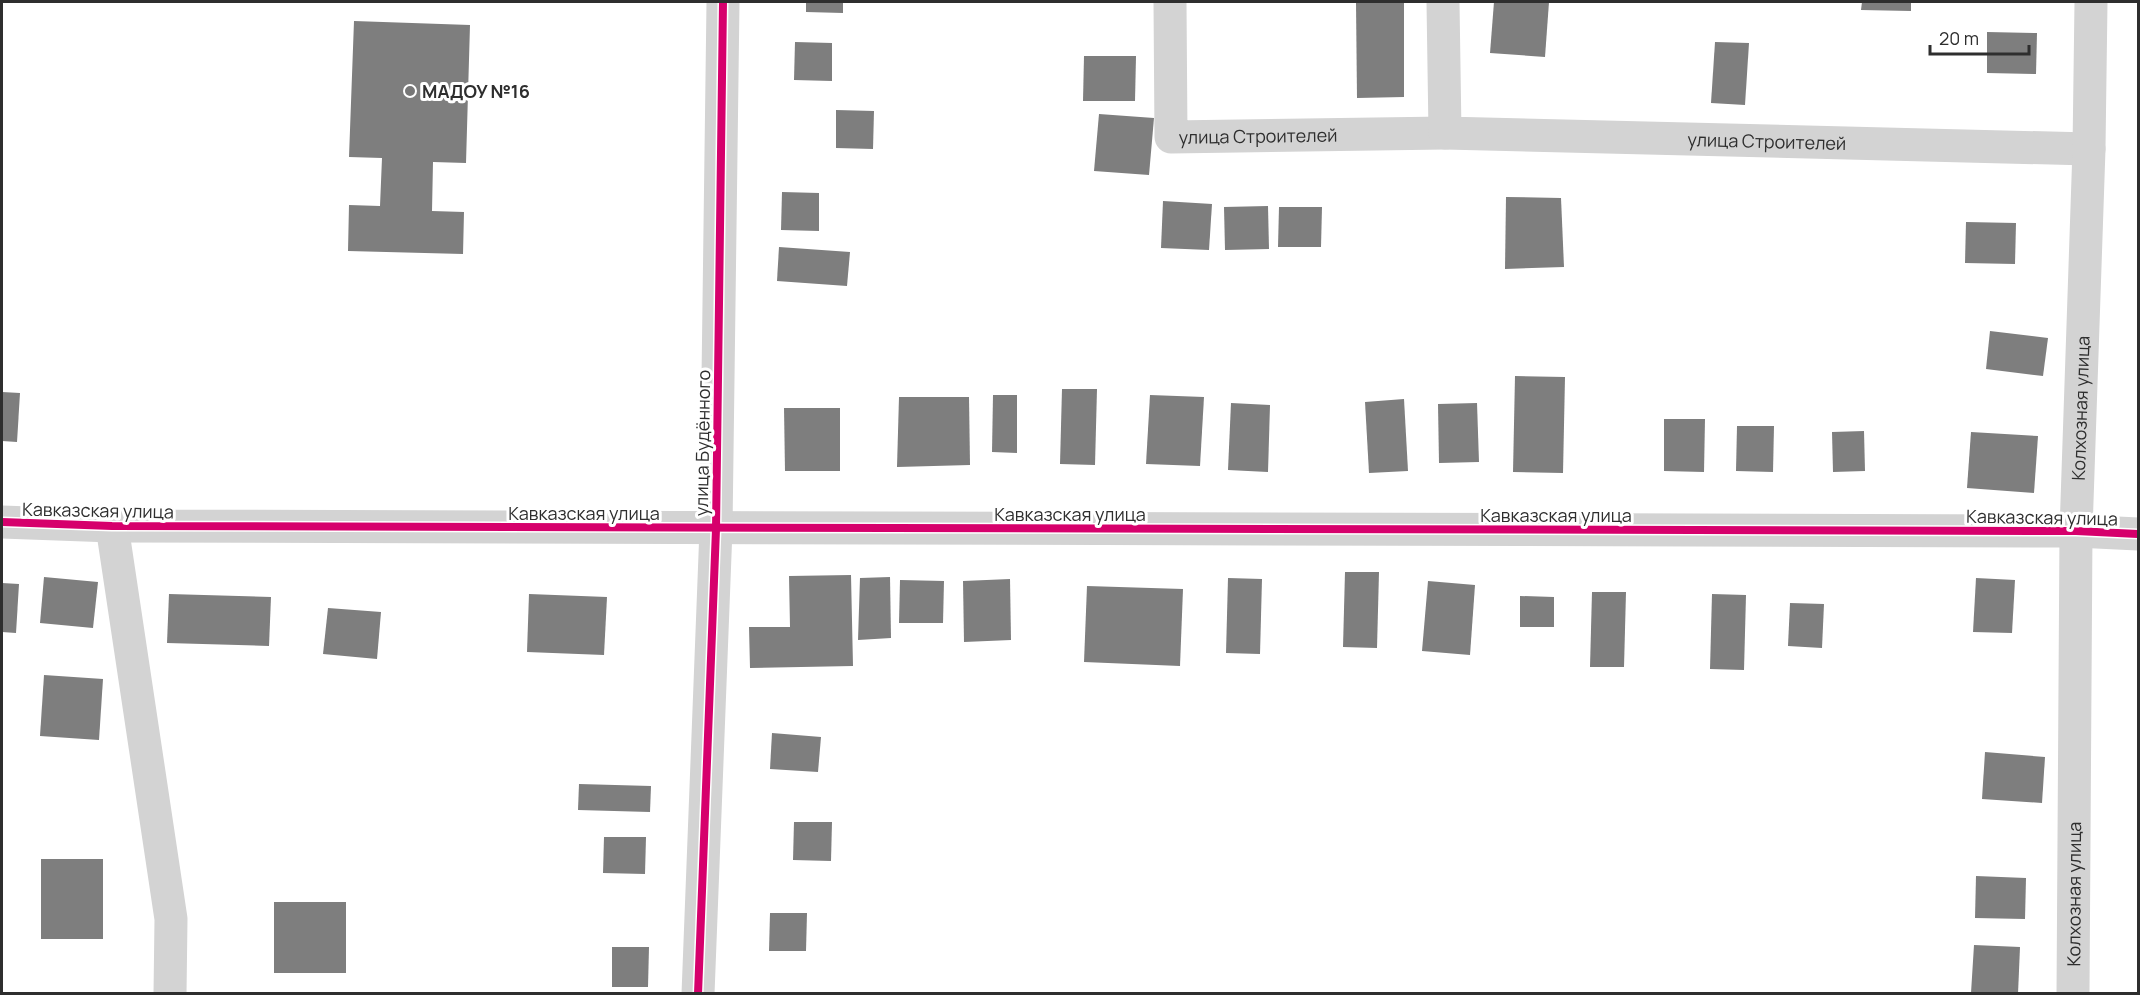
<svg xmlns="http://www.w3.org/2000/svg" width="2140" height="995" font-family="Manrope,sans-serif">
<rect width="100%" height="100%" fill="#fff"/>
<g fill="#7e7e7e">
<path d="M806 2H843V13L806 12Z"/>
<path d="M1356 2H1404V97L1357 98Z"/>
<path d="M1494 2H1549L1545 57 1490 53Z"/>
<path d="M1862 2H1911V11L1861 10Z"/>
<path d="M354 21 470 25 466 163 433 162 432 211 464 212 463 254 348 251 349 205 380 206 382 158 349 157Z"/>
<path d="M1987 32 2037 33 2036 74 1987 73Z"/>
<path d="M795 42 832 43V81L794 80Z"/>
<path d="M1715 42 1749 43 1745 105 1711 103Z"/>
<path d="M1084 56H1136L1135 101H1083Z"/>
<path d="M836 110 874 111 873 149 836 148Z"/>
<path d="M1099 114 1154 118 1149 175 1094 171Z"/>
<path d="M782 192 819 193V231L781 230Z"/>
<path d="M1506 197 1561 198 1564 267 1505 269Z"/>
<path d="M1163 201 1212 204 1209 250 1161 248Z"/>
<path d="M1268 206 1269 249 1225 250 1224 207Z"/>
<path d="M1279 207H1322L1321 247H1278Z"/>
<path d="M1966 222 2016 223 2015 264 1965 263Z"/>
<path d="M779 247 850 252 847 286 777 281Z"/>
<path d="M1990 331 2048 338 2043 376 1986 369Z"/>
<path d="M1515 376 1565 377 1563 473 1513 472Z"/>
<path d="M1062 389H1097L1095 465 1060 464Z"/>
<path d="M2 392 20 393 17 442 2 441Z"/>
<path d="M993 395H1017V453L992 452Z"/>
<path d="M1150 395 1204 397 1200 466 1146 464Z"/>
<path d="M899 397H969L970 465 897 467Z"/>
<path d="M1404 399 1408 471 1369 473 1365 402Z"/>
<path d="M1231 403 1270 405 1268 472 1228 470Z"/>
<path d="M1477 403 1479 462 1439 463 1438 404Z"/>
<path d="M784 408H840V471H785Z"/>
<path d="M1664 419H1705L1704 472 1664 471Z"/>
<path d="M1737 426H1774L1773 472 1736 471Z"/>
<path d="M1864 431 1865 471 1833 472 1832 432Z"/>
<path d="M1971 432 2038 436 2034 493 1967 488Z"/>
<path d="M1345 572H1379L1377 648 1343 647Z"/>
<path d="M851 575 853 666 750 668 749 627H790L789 576Z"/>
<path d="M44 577 98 582 93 628 40 623Z"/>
<path d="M890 577 891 638 858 640 860 578Z"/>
<path d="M1228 578 1262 579 1260 654 1226 653Z"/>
<path d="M1976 578 2015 580 2012 633 1973 632Z"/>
<path d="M1010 579 1011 640 964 642 963 581Z"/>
<path d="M900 580 944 581 943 623H899Z"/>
<path d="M1428 581 1475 585 1470 655 1422 651Z"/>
<path d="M2 583 19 584 16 633 2 632Z"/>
<path d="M1087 586 1183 589 1180 666 1084 662Z"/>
<path d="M1592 592H1626L1624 667H1590Z"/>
<path d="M169 594 271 597 269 646 167 643Z"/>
<path d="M529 594 607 597 604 655 527 652Z"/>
<path d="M1712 594 1746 595 1744 670 1710 669Z"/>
<path d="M1520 596 1554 597V627H1520Z"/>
<path d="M1790 603 1824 604 1822 648 1788 646Z"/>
<path d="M328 608 381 612 377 659 323 654Z"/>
<path d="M44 675 103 679 99 740 40 736Z"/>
<path d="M772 733 821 737 818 772 770 769Z"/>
<path d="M1985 752 2045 757 2042 803 1982 799Z"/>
<path d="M579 784 651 786 650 812 578 810Z"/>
<path d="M794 822H832L831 861 793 860Z"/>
<path d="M604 837H646L645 874 603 873Z"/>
<rect x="41" y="859" width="62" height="80"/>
<path d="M1976 876 2026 878 2025 919 1975 918Z"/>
<rect x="274" y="902" width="72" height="71"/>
<path d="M770 913H807L806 951H769Z"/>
<path d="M1974 945 2020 947 2018 994 1971 993Z"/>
<path d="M612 947H649L648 987H612Z"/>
</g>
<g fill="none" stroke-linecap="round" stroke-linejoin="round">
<g stroke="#d3d3d3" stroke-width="33">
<path id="s1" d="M1170 2 1171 137 1445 133"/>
<path id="s2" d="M1443 2 1445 133 2089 149"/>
<path d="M2 522 112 526 2076 531 2138 534"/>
<path d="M112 526 171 919 170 994"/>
<path d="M698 994 716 529 723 2"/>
<path id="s3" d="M2073 994 2076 531 2089 149 2091 2"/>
</g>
<defs>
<g id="cycleway">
<path d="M2 522 112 526 2076 531 2138 534"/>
<path d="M698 994 716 529 723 2"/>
</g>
</defs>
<use href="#cycleway" stroke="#fff" stroke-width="11"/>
<use href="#cycleway" stroke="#d6006c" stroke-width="8"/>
</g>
<circle fill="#777" stroke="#fff" stroke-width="2" cx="410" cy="91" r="6"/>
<g text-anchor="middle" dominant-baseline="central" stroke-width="6" stroke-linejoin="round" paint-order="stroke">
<g font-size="18" font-weight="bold" fill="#2e2e2e" stroke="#fff" text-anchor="start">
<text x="422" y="91">МАДОУ №16</text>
</g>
<g font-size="18" fill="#2e2e2e" stroke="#fff">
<text stroke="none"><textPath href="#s1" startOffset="222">улица Строителей</textPath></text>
<text stroke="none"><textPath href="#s2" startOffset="453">улица Строителей</textPath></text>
<text stroke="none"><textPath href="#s3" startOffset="586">Колхозная улица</textPath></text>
<text transform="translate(702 443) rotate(-89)">улица Будённого</text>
<text transform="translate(98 510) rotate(1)">Кавказская улица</text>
<text x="584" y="513">Кавказская улица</text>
<text x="1070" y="514">Кавказская улица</text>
<text x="1556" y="515">Кавказская улица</text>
<text transform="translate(2042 517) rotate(1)">Кавказская улица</text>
<text stroke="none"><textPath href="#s3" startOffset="100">Колхозная улица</textPath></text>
</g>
</g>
<rect width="2140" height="995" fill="none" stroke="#2e2e2e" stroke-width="6"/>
<path d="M1930 45v9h99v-9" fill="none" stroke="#2e2e2e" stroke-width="3"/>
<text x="1939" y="45" font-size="18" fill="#2e2e2e" stroke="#ffffff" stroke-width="4.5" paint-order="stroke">20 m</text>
</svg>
